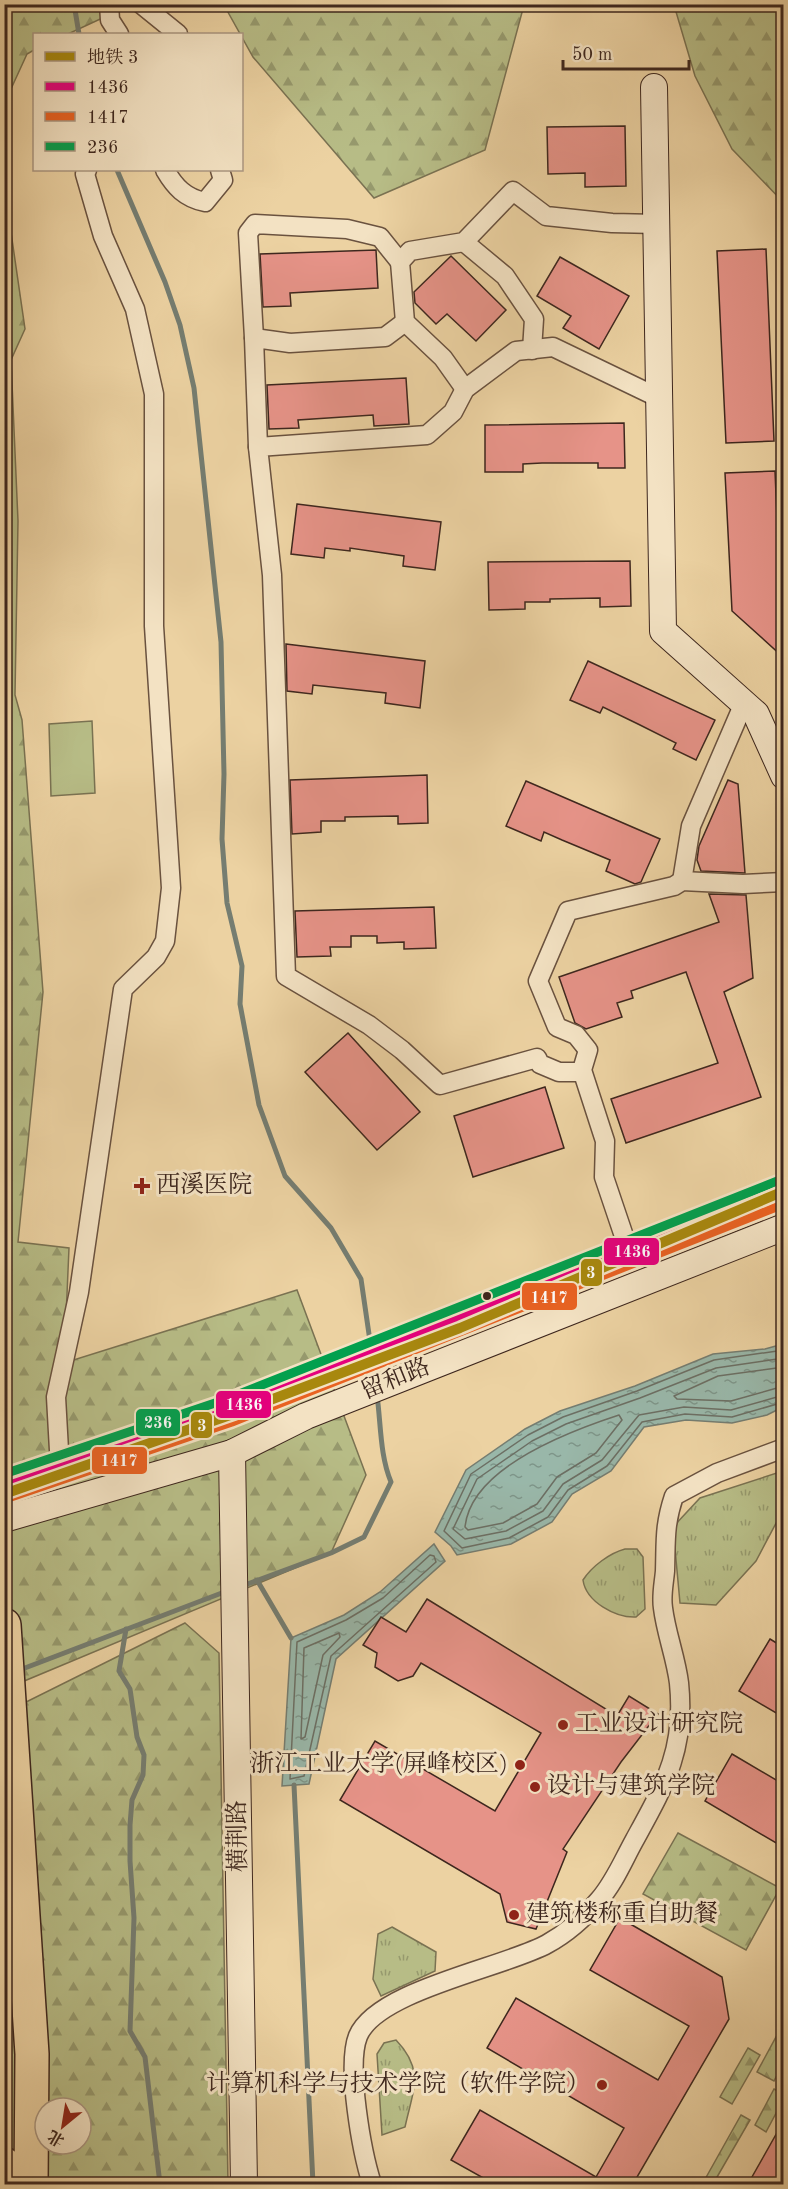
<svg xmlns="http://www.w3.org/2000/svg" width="788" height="2189" font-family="'Old Standard TT','Noto Serif SC',serif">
<defs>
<pattern id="grass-tufts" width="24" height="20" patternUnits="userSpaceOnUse" patternTransform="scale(1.5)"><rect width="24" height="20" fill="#b7bc86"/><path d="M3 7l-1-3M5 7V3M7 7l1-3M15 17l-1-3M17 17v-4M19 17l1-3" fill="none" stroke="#96996d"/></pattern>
<pattern id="forest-firs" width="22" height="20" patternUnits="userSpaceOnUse" patternTransform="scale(1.5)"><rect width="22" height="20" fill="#b7bc86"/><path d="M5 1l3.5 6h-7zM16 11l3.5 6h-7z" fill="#96996d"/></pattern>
<pattern id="water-ripples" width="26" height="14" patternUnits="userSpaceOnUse" patternTransform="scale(1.5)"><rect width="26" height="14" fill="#99b7a9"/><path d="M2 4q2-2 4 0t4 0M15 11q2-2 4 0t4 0" fill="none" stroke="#7e9589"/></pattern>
</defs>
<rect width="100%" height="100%" fill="#ecd2a2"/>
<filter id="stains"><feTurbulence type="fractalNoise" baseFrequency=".00333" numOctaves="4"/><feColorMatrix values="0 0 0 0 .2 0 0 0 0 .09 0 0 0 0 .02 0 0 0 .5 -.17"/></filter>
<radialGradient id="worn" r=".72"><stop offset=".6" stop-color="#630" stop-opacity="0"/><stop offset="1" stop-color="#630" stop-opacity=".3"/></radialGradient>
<g fill="url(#grass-tufts)" stroke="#7a7252" stroke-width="1.5">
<path d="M783 1471V1510L756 1561 716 1605 680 1603 673 1527 700 1498Z"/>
<path d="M625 1549H637L643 1557 645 1609 636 1617C616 1618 586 1602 583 1580 592 1566 610 1553 625 1549Z"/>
<path d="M392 1927 436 1952 435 1971 381 1996 373 1979 378 1934Z"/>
<path d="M396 2040C425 2070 413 2090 405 2127L382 2135 377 2054 384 2043Z"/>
</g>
<g fill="url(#forest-firs)" stroke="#7a7252" stroke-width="1.5" fill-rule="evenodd">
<path d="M5 5H110L109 15 68 34H34V50L27 54 5 102Z"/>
<path d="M224 5H524L485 150 374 198 253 57Z"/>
<path d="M674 5H783V202L732 149 695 76Z"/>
<path d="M4 184 25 329 11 360 18 521 15 695 22 720 43 992 18 1242 69 1248 64 1363 297 1290 366 1475 331 1553 5 1689Z"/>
<path d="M185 1623 219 1653 228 2184H5L4 1855 10 1710ZM45 2108H81V2144H45Z"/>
<path d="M678 1833 780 1888 746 1950 643 1894Z"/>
<path d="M783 2024V2063L774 2081 757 2072Z"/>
<path d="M748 2048 760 2055 732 2104 720 2097Z"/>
<path d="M774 2089 783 2094V2100L766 2132 755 2125Z"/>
<path d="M741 2115 750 2120 713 2184 704 2181Z"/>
</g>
<path fill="#b7bc86" stroke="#7a7252" stroke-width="1.5" d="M92 721 95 793 51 796 49 724Z"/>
<g fill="url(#water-ripples)" stroke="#757d71" stroke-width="1.5">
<path d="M783 1344V1407L767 1415 732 1423 686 1420 644 1427 611 1471 572 1494 552 1522 511 1544 457 1555 451 1546 435 1532 466 1470 525 1429 560 1411 635 1386 713 1354 765 1349Z"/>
<path d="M434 1544 445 1561 336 1659 309 1784 282 1786 291 1638 344 1615 380 1592Z"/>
</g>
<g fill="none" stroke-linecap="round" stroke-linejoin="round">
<g stroke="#6c6f64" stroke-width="1.5">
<path d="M784 1350 714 1360 637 1391 563 1417 528 1435 471 1474 444 1531 462 1548 509 1538 548 1517 568 1490 607 1466 642 1422 685 1414 732 1417 784 1402"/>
<path d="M784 1358 716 1368 640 1398 566 1424 532 1441 477 1479 453 1529 465 1539 506 1531 543 1511 563 1484 602 1460 639 1415 684 1407 731 1410 784 1395"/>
<path d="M784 1367 718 1376 674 1396 677 1399 731 1401 784 1386"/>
<path d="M619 1415 622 1420 596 1453 557 1477 537 1504 503 1523 468 1530 465 1527C471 1468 570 1431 619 1415Z"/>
<path d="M430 1555 434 1556 436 1562 331 1656 304 1776 290 1779 297 1642 346 1620 383 1598Z"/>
<path d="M339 1633 340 1637 323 1655 305 1737 301 1739 304 1648Z"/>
</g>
<g stroke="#757d71" stroke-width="5">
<path d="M74 4 79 34"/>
<path d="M117 170 165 282 180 325 194 388 221 642 224 774 222 839 227 903 242 966 240 1004 259 1105 285 1176 331 1228 361 1279 371 1348"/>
<path d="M257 1580 291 1638"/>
<path d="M242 1586 331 1553 364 1537 391 1482C380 1456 381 1425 377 1395"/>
<path d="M126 1629 119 1671 130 1689 137 1737 144 1755 143 1775 132 1800 130 1825V1861L134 1918 130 2031 145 2057 160 2184"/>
<path d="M17 1671 227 1591"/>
<path d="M294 1785 313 2184"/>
</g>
</g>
<g fill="#e69388" stroke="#3e271e" stroke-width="1.5">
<path d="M625 126 626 186 585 187V173L548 174 547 127Z"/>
<path d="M766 249 774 441 726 443 717 251Z"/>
<path d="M376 250 378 288 290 293 291 306 263 307 260 254Z"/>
<path d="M451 256 506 310 476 341 447 314 436 324 415 303 414 292Z"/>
<path d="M560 257 629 296 599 349 563 328 571 316 537 296Z"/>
<path d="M406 378 409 424 374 426 373 415 298 420 299 428 269 429 267 385Z"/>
<path d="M624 423 625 468H598V463H542L523 464V472H485V425Z"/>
<path d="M775 471 780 589 783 591V657L732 611 725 473Z"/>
<path d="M297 504 441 522 435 570 403 566 404 556 350 548V551L325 548 324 558 291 554Z"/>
<path d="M630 561 631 606 600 607V598L550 599V602H525V609L489 610 488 562Z"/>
<path d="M286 644 425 661 420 708 385 703 386 693 313 685 312 694 287 691Z"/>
<path d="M588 661 715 720 696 760 673 749 676 743 638 724 603 707 600 713 570 700Z"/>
<path d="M427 775 428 823 398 824V816L345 817V821H321V832L292 834 290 780Z"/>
<path d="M728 780 738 784 745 873 701 871 697 860 699 846Z"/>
<path d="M526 781 660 839 641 882 635 884 606 871 610 860 562 840 544 832 541 841 506 826Z"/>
<path d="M709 894 746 895 753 978 724 992 761 1097 626 1143 611 1099 718 1063 686 972 631 991 633 998 617 1003 622 1017 586 1029 575 1023 559 977 719 922Z"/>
<path d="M434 907 436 948 404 949V942L377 943V936H351V947H330L331 956 297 957 295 911Z"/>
<path d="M348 1033 420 1112 377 1150 305 1072Z"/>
<path d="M545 1087 564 1148 473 1177 454 1116Z"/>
<path d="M427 1599 617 1716 629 1696 658 1714 621 1762 563 1849 567 1852 536 1929 507 1922 500 1894 340 1800 375 1741 495 1811 541 1733 421 1663 413 1676 398 1681 375 1667 377 1653 363 1645 381 1617 406 1632Z"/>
<path d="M770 1639 783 1647V1717L739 1691Z"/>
<path d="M732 1754 783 1784V1847L705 1801Z"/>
<path d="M620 1918 722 1977 729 2019 633 2184H494L451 2160 480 2110 596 2177 624 2128 487 2048 516 1998 658 2080 689 2026 590 1970Z"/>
<path d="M783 2122V2184H748Z"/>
</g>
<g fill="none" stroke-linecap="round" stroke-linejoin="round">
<defs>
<g id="street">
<path d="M109 4 110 20 119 34"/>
<path d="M141 4 178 34"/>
<path d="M165 170C175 187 185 198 205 202L223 180 220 170"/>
<path d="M464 242 505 276 534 319 532 350"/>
<path d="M254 338 248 233 255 224 347 229 380 237 400 262"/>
<path d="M465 389 443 358 405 322 400 262 410 251 464 242 513 191 546 216 612 223 657 224"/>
<path d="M258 447 254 338 290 343 385 337 405 322"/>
<path d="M682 881 691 826 744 703"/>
<path d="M582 1072H559L540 1064 537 1058 440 1085 402 1050 369 1025 286 976 272 575 258 447 427 435 453 412 465 389 516 351 553 347 659 398"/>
<path d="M629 1251 604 1177 605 1141 582 1070 588 1050 576 1035 557 1027 538 981 568 911 674 886 682 881 743 884 784 882"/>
<path d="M60 1468 56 1397 79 1292 123 989 156 957 165 941 171 888 154 626V394L135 309 103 236 85 174 87 170"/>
<path d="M372 2184C362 2153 346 2066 358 2036 377 1990 506 1967 547 1944 567 1933 585 1917 599 1900 614 1883 623 1861 634 1841 664 1786 686 1750 679 1683 676 1658 666 1633 663 1608 661 1596 664 1583 665 1571 666 1541 664 1526 674 1496L717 1473 784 1448"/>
</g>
<g id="secondary">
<path d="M654 87 663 631 756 714 784 776"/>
<path d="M232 1453 244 2184"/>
<path d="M4 1487 228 1411 784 1191"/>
<path d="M4 1519 232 1453 306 1416 784 1227"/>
</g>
<g id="highway">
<path d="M4 1625 32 2054 31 2184"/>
<path d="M4 2164 5 2184"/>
</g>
</defs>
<use href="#street" stroke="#6a523f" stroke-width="21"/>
<use href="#secondary" stroke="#3e271e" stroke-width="28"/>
<use href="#highway" stroke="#3e271e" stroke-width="36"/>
<use href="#street" stroke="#f3e2c3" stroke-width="18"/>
<use href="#secondary" stroke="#f3e2c3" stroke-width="26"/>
<use href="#highway" stroke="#ecd2a2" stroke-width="33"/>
<defs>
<path id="bus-1" d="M4 1487 228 1411 784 1191"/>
<path id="bus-2" d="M8 1498 232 1422 784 1204"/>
<path id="bus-3" d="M4 1474 224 1400 780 1180"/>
</defs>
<use href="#bus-1" stroke="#f3e2c3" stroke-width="14"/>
<use href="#bus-2" stroke="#f3e2c3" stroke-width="14"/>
<use href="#bus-3" stroke="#f3e2c3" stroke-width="14"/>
<use href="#bus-1" stroke="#e5007d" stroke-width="9"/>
<use href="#bus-2" stroke="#e96222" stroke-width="9"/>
<use href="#bus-3" stroke="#03a04e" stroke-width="9"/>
<defs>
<path id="metro-1" d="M4 1494 233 1414 460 1328 784 1191"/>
</defs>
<use href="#metro-1" stroke="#f3e2c3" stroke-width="15"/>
<use href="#metro-1" stroke="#a8880e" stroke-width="10"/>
</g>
<g fill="#8f2418" stroke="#f3e2c3" stroke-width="2">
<path d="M139 1177h6v6h6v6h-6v6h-6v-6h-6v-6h6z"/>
<circle cx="563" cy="1725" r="6"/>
<circle cx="520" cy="1765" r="6"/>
<circle cx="535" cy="1787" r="6"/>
<circle cx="514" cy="1915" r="6"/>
<circle cx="602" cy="2085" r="6"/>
</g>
<circle fill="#3e271e" stroke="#f3e2c3" stroke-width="2" cx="487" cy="1296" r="5"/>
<g text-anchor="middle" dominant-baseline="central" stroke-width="6" stroke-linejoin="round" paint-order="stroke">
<g font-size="24" fill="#3e271e" stroke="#f3e2c3" text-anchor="start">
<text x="156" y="1186">西溪医院</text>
<text x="575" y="1725">工业设计研究院</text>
<text x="508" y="1765" text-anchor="end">浙江工业大学(屏峰校区)</text>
<text x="547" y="1787">设计与建筑学院</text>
<text x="526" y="1915">建筑楼称重自助餐</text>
<text x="590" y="2085" text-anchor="end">计算机科学与技术学院（软件学院）</text>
</g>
<g font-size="24" fill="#3e271e" stroke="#f3e2c3">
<text transform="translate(396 1380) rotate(-22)">留和路</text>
<text transform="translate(239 1836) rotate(-91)">横荆路</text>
</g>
</g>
<g stroke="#f3e2c3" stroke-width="2">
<rect x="603" y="1237" width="57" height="29" rx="6" fill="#e5007d"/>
<rect x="580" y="1258" width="23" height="29" rx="6" fill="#a8880e"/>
<rect x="521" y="1282" width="57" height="29" rx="6" fill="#e96222"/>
<rect x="215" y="1390" width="57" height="29" rx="6" fill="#e5007d"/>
<rect x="135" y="1408" width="46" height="29" rx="6" fill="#03a04e"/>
<rect x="190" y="1411" width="23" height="28" rx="6" fill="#a8880e"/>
<rect x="91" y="1446" width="57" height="29" rx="6" fill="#e96222"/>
</g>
<g font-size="16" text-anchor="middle" font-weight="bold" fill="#fff">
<text x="632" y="1257">1436</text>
<text x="591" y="1278">3</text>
<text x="549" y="1303">1417</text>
<text x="244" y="1410">1436</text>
<text x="158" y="1428">236</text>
<text x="202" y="1431">3</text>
<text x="119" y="1466">1417</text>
</g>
<rect width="788" height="2189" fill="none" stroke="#ecd2a2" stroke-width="24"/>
<rect x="6" y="6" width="776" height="2177" fill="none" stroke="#3e271e" stroke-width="3"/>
<rect x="12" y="12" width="764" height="2165" fill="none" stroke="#3e271e" stroke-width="1.5"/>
<rect x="33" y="33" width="210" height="138" fill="#f3e2c3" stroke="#ab9781" stroke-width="1.5"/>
<rect x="45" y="52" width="30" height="9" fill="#a8880e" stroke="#ab9781" stroke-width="1.5"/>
<text x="87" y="63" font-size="18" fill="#3e271e">地铁 3</text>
<rect x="45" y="82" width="30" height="9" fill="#e5007d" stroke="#ab9781" stroke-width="1.5"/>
<text x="87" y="93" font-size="18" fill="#3e271e">1436</text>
<rect x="45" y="112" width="30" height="9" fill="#e96222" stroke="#ab9781" stroke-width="1.5"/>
<text x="87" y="123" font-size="18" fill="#3e271e">1417</text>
<rect x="45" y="142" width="30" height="9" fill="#03a04e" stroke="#ab9781" stroke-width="1.5"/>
<text x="87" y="153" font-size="18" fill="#3e271e">236</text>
<g transform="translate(63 2126) rotate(210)"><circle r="28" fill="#f3e2c3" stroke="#ab9781" stroke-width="1.5"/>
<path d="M0-4.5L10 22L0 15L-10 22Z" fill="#8f2418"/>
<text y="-9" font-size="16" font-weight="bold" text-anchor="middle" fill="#3e271e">北</text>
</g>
<path d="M563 60v9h126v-9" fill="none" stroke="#3e271e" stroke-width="3"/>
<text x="572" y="60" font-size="18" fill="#3e271e" stroke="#f3e2c3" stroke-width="4.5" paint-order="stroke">50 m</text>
<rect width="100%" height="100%" filter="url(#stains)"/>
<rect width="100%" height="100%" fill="url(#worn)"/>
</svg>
